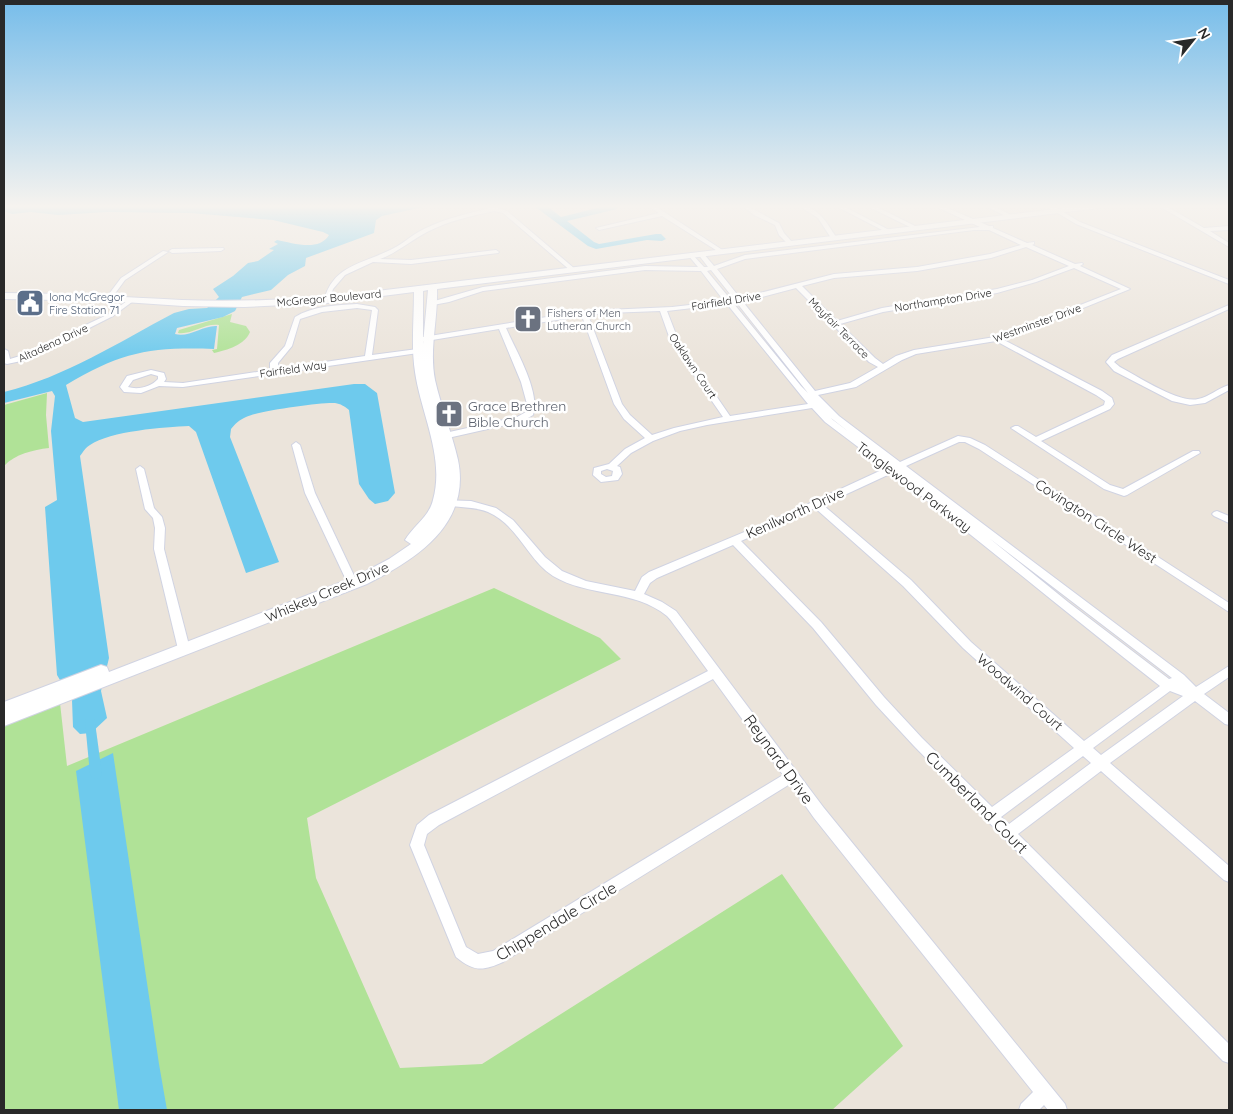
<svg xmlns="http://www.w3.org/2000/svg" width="1233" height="1114" font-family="Quicksand,sans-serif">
<rect width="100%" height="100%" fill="#ebe4db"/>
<g fill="#b0e297">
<path d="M232 314 230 322 246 326 250 332C245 345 227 350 214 353L212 350 217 349 219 325C204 323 192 335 178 333L179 330Z"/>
<path d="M47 393 46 415 49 448C33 450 15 454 4 466V405Z"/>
<path d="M494 588 600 638 621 659 307 818 316 878 400 1068 482 1064 782 874 903 1046 832 1110H4V724L60 703 67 766Z"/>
</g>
<g fill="#6ecaed">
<path d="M4 206H428L382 216 376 220 374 233 306 258 305 266 288 275 271 290 242 297 235 311 223 317 177 328 175 334C189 338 203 325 217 326L214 349C149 347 122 352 66 385L75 418 83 422 354 384H365L377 393 395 493 388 501 375 504 369 499 359 484 349 410C344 406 341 404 335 403 321 402 258 411 246 417 239 420 235 424 231 429L230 437 279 562 246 573 196 432 189 426C165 427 110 431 90 445 86 447 83 452 80 456L109 658 101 691 107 718 91 733 80 734 73 727 72 700 57 675 45 507 57 500 51 431 55 396 52 391 4 403V392C65 377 119 342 174 313L189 309 207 308 219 297 213 289 233 276 248 263 258 261 274 250 269 249 278 244 274 242 277 240C293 243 319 252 329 235L323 232 273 220 190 213 107 212 58 215 31 212 12 214 4 211Z"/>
<path d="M534 206H547L561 217 605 206H618L617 209 567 221 594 242 599 244 656 234H661L666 239 662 241 647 240 596 249 588 246Z"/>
<path d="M113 753 159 1064 167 1110H119L76 771Z"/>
</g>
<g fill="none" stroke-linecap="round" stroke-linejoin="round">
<path fill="#6ecaed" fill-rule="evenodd" d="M90 717 94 719 95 722 102 774 100 778 96 779 92 778 90 774 85 722 86 719Z"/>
<defs>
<g id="street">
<path d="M648 206H655L724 251 719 252 662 216 599 230 596 228 659 213Z"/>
<path d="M743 206C751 206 770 219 779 223L784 233 792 242V244H788L779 235 775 225 754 215Z"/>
<path d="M799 206C818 206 827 223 836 237L835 238H831L818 218Z"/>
<path d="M836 206H843L891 231 886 232Z"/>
<path d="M867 206H875L917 227 912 228Z"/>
<path d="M935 206H943L989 226H993V228L1027 243 1034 242V244L1032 245 1075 264 1082 263 1083 264 1080 266 1130 289 1004 340 1102 391 1112 398 1114 404 1110 409 1041 441 1110 485 1123 489 1193 451H1199L1200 453 1127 495 1124 496 1104 489 1011 428 1015 426H1018L1036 437 1104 405 1105 401 1096 395 996 341 916 354 902 360 856 387 818 395 839 416 900 462 958 436 970 438 985 445 1229 603V612L979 449 965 442H959L906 466 1184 675 1196 687 1229 666V677L1204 694 1229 713V725L1225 724 1195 701 1110 763 1229 866V882L1224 880 1101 771 1018 834 1229 1044V1063L1223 1061 914 746 876 705 813 628 733 545 657 578 650 583 644 594 662 602 676 611 824 808 1065 1104 1067 1110H1048L1044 1105 1039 1110H1019L1021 1104 1033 1092 814 818 790 784 503 962C483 971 474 972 456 957L410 845 417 825 429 815 708 671C699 659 690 646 681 634 676 628 672 621 667 616 634 589 588 597 553 576 527 559 518 525 488 512 473 506 456 508 440 504L438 502 440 500 471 501 496 508 513 520 545 557 562 571 586 581 635 591 642 577 649 572 780 517 886 468 825 422 812 408 707 425 680 431 653 441 631 453 617 466 620 467 622 474 618 480 601 482 593 475 594 468 609 464 625 449 645 438 624 419 614 404 582 316 506 328C515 349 541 392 533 415L523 421 439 440 436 439V435L517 417 526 412 527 404 521 382 499 329 420 342 416 340 417 338 584 311 672 307 724 301 701 271 645 270 483 291 449 302 433 305 431 304V302L483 287 645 266 698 267 688 255 691 253 704 267H708L698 254 699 253H703L714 266 745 255 980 227ZM974 230H989L1021 245 990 254 917 267 834 274 740 298 717 269 745 259ZM1026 247 1069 266 1032 280 997 289 882 308 837 321 802 286 834 278 917 271 991 258ZM1074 268 1121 289 1001 336 914 350 896 356 883 364 875 358 840 324 883 312 997 293 1036 282ZM711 270 734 299 731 300 707 271ZM796 288 831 323 832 325 834 326 869 362 878 367 850 383 815 391 743 302ZM737 303 808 393 801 386 734 304ZM727 304 808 404 730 416 679 342 667 311ZM660 311 671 342 723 417 674 428 652 435 630 415 622 404 588 315 607 313ZM819 406 833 420 849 432 831 418ZM607 469 613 471 612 476 606 477 601 474V471ZM892 473C982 542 1070 616 1160 686L1084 741 971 642 911 580 823 505ZM815 508 903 586 963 648 1074 748 992 807 922 738 884 697 821 622 741 541ZM989 538 1172 678 1169 679 1068 602ZM713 679 783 775 493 951 478 954 466 947 424 845 427 834 439 825ZM1170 691 1183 696 1101 755 1093 748ZM1083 756 1091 763 1009 824 1001 817Z"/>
<path d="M985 206H993L1013 216 1008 217Z"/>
<path d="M1046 206H1053L1080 222 1229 280V284L1076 224Z"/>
<path d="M1159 206H1166L1204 228 1229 226V230L1210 231 1229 243V247Z"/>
<path d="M494 207 507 211 575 269V271H571L503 213 494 211C471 216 448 221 427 232 410 241 397 253 380 259L411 260 496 250 499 252 498 253 411 264 373 262 345 275 333 289 329 301 324 300C333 266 361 264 388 251 401 246 411 235 424 229 446 218 470 213 494 207Z"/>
<path d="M223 248 224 249 221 251 172 253 169 251 172 249Z"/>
<path d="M163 251 168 252 125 280 111 299H107L106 298 121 278Z"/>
<path d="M131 298 136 299 113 316 26 360 7 364 4 363V349L8 351 10 359 20 356 109 314Z"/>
<path d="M357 304 375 307 378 310 372 355 425 348 429 350 425 352 183 387 159 386 141 393 124 392 120 387 127 376 151 370 164 373 166 379 164 382 183 383 270 370V363L285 346 295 317C313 306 337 305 357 304ZM357 308 372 310 365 356 278 369V363L292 346 300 319 322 312ZM151 374 158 376V379C151 387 138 390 128 387L133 380Z"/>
<path d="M1229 305V309L1118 359 1114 362 1120 367C1137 376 1180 404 1198 399 1209 397 1218 388 1229 385V390L1205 403 1190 405 1172 401 1114 371 1106 362 1112 355Z"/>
<path d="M296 442 300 445 315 493 358 584 357 587H349L348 584 305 493 292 445Z"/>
<path d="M140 466 144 469 154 508 162 517 165 528 164 549 190 649 188 652 184 654 180 652 178 649 154 549 155 528 153 518 145 509 136 469Z"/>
<path d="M1217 511 1229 516V523L1214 516 1212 514 1214 512Z"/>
</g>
<path id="secondary" d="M1080 206H1103L1099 208 437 289C438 320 429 349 435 380 441 407 452 433 458 460 471 524 417 559 367 584L4 726V702L101 665 107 667 109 672 357 576 389 559 411 544 405 540C414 525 429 517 433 500 445 457 421 414 415 372 411 346 414 319 414 292L327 303 244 307 183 306 109 301 4 299V293C64 293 123 297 182 300 231 302 279 300 327 297ZM428 290 423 344V291Z"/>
</defs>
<use href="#street" stroke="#d0d3e2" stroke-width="2"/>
<use href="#secondary" stroke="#d0d3e2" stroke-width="2"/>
<use href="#street" fill="#fff" fill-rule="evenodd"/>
<use href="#secondary" fill="#fff" fill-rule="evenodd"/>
</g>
<linearGradient id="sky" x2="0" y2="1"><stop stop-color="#77bdea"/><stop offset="0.57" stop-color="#f6f3ef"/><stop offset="1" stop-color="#f6f3ef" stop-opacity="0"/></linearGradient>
<rect width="1233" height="362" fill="url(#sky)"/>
<defs>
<symbol id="civic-square" viewBox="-11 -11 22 22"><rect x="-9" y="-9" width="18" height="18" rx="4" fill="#5c6f8a" stroke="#fff"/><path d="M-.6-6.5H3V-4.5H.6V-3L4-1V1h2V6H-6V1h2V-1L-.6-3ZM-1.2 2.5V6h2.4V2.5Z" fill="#fff"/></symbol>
<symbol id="church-square" viewBox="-11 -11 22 22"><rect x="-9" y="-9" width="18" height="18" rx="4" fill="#6b7280" stroke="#fff"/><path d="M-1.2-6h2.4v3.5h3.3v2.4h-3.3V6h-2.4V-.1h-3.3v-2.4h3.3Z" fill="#fff"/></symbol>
</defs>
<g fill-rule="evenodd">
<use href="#civic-square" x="14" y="287" width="32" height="32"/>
<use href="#church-square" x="512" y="303" width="32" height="32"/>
<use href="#church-square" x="433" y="398" width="32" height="32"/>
</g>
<g text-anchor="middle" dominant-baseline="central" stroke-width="5" stroke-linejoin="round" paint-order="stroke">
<g font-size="11" fill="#4e5e75" stroke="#fff" text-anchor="start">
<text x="49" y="297">Iona McGregor<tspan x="49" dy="13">Fire Station 71</tspan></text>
</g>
<g font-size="11" fill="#292929" stroke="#fff">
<text transform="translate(329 298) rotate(-5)">McGregor Boulevard</text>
<text transform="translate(943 300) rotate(-9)">Northampton Drive</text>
<text transform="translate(726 301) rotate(-9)">Fairfield Drive</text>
<text transform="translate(1037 323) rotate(-20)">Westminster Drive</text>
<text transform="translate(839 328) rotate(45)">Mayfair Terrace</text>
<text transform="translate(53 343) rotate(-25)">Altadena Drive</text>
<text transform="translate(693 366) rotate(56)">Oaklawn Court</text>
<text transform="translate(293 369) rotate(-8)">Fairfield Way</text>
</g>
<g font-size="11" fill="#5b616d" stroke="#fff" text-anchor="start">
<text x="547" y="313">Fishers of Men<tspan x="547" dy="13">Lutheran Church</tspan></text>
</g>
<g font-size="14" fill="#5b616d" stroke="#fff" text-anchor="start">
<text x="468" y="406">Grace Brethren<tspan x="468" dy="16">Bible Church</tspan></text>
</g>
<g font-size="14" fill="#292929" stroke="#fff">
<text transform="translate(914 487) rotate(37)">Tanglewood Parkway</text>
<text transform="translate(795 513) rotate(-24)">Kenilworth Drive</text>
<text transform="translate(1096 521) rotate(33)">Covington Circle West</text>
<text transform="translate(327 592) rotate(-23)">Whiskey Creek Drive</text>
<text transform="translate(1020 692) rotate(41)">Woodwind Court</text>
</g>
<g font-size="16" fill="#292929" stroke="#fff">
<text transform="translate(779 759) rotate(54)">Reynard Drive</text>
<text transform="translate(977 802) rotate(45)">Cumberland Court</text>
<text transform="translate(556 921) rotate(-31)">Chippendale Circle</text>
</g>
</g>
<rect width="1233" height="1114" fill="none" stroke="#292929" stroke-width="10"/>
<g transform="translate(1193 40) rotate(60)" stroke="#ffffff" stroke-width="4" paint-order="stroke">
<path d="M0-4L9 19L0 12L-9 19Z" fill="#292929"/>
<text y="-8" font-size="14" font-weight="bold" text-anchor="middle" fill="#292929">N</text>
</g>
</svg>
